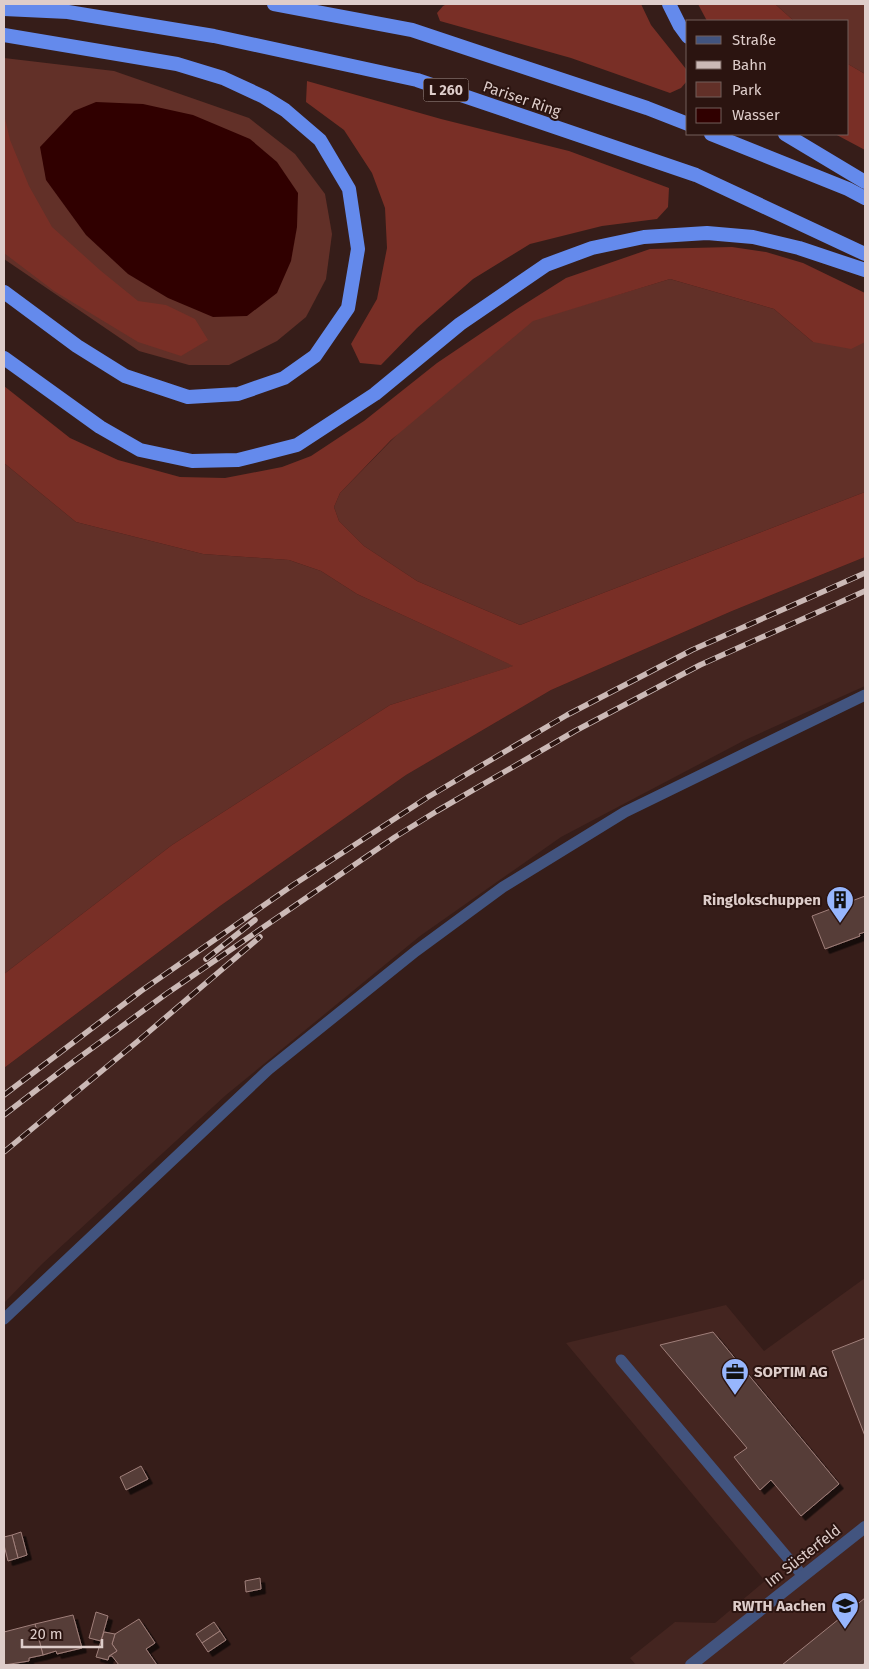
<svg xmlns="http://www.w3.org/2000/svg" width="869" height="1669" font-family="'Fira Sans',sans-serif">
<defs>
<filter id="shadow"><feDropShadow dx="4.5" dy="4.5" stdDeviation="0" flood-color="#0009"/></filter>
</defs>
<rect width="100%" height="100%" fill="#361d19"/>
<g fill="#442520">
<path d="M865 557V686L745 740 561 837 420 936 226 1095 42 1264 4 1303V1068L220 906 406 775 551 690 732 611Z"/>
<path d="M865 1278V1665H636L630 1658 675 1622 715 1623 765 1581 566 1343 726 1305 764 1351Z"/>
</g>
<g fill="#623028">
<path d="M775 4H865V74L848 64V21H794Z"/>
<path d="M4 58 114 71 249 118 295 154 325 194 332 234 326 279 306 317 277 341 229 365H189L139 351 4 259Z"/>
<path d="M670 279 774 309 813 342H865V492L520 625 417 581 364 546 339 521 334 507 340 493 420 411 533 320Z"/>
<path d="M4 463 76 522 203 554 289 560 321 571 357 594 514 666 390 705 172 845 4 974Z"/>
</g>
<g fill="#792f26">
<path d="M447 4H641L651 25 686 69 687 81 681 88 670 93 571 58 440 21 437 13 443 6Z"/>
<path d="M698 4H775L794 21H707Z"/>
<path d="M848 64 865 74V150L835 134H848Z"/>
<path d="M307 81 441 119 569 151 669 188 668 207 657 219 602 226 530 244 473 279 417 328 381 365 360 363 351 344 377 299 387 248 385 208 372 173 344 130 306 102Z"/>
<path d="M4 114 10 140 29 186 52 227 101 271 138 301 166 305 195 319 208 340 181 356 138 342 54 291 4 253Z"/>
<path d="M732 247 766 252 803 263 865 293V342L851 349 813 342 774 309 670 279 533 321 391 440 340 493 334 507 339 521 364 546 417 581 520 625 865 492V557L732 611 551 690 406 775 220 906 4 1068V974L172 845 390 705 513 666 357 594 321 571 289 560 203 554 76 522 4 463V386L70 438 118 460 180 477 225 478 282 467 311 456 364 421 437 363 517 309 566 278 650 249Z"/>
</g>
<path fill="#300000" d="M96 102 143 104 193 115 250 139 277 162 298 193 297 227 291 261 277 293 247 316 213 317 168 298 128 274 86 235 46 180 40 147 74 111Z"/>
<g fill="#573c37" stroke="#9f7f7a" filter="url(#shadow)">
<path d="M865 896V932L859 934 860 936 825 949 812 916Z"/>
<path d="M713 1332 839 1484 801 1516 771 1480 760 1490 734 1457 747 1448 660 1345Z"/>
<path d="M865 1338V1436L832 1351Z"/>
<path d="M141 1466 148 1479 126 1490 120 1477Z"/>
<path d="M21 1532 27 1555 18 1558 12 1535Z"/>
<path d="M12 1535 18 1558 8 1561 4 1545V1537Z"/>
<path d="M260 1578 261 1589 246 1592 245 1581Z"/>
<path d="M865 1598V1663L862 1665H782Z"/>
<path d="M96 1612 108 1616 101 1641 89 1638Z"/>
<path d="M73 1615 82 1648 57 1654 56 1651 43 1655 35 1624Z"/>
<path d="M139 1619 155 1643 146 1649 157 1665H119L112 1656H109L117 1651 112 1644 115 1634Z"/>
<path d="M214 1622 220 1631 202 1643 196 1634Z"/>
<path d="M35 1624 43 1655 29 1658V1661L4 1665V1632Z"/>
<path d="M220 1631 226 1640 208 1652 202 1643Z"/>
<path d="M104 1632 115 1634 112 1644 117 1651 109 1656 108 1660 96 1657Z"/>
</g>
<g fill="none" stroke-linecap="round" stroke-linejoin="round">
<g stroke="#42547f" stroke-width="11">
<path d="M4 1319 268 1070 416 951 503 887 625 812 865 695"/>
<path d="M621 1360 803 1576"/>
</g>
<path stroke="#42547f" stroke-width="12" d="M691 1665 865 1527"/>
<g stroke="#648aec" stroke-width="14">
<path d="M274 4 412 30 647 108 688 124"/>
<path d="M669 4 680 26 688 37"/>
<path d="M4 9 68 12 214 36 417 80 696 175 865 254"/>
<path d="M4 35 177 64 223 78 264 97 285 110 320 140 349 189 358 249 348 308 315 356 284 378 238 394 188 397 125 376 77 346 4 292"/>
<path d="M711 134 848 189 865 198"/>
<path d="M785 134 865 182"/>
<path d="M4 358 100 427 140 450 192 461 238 460 297 445 375 394 460 324 546 265 592 248 644 237 707 233 753 237 799 248 865 270"/>
</g>
<defs>
<g id="rail">
<path d="M206 959 255 920"/>
<path d="M4 1095 141 991 293 885 428 797 567 715 692 650 865 573"/>
<path d="M4 1115 69 1065 166 994 395 837 437 811 575 731 700 665 865 591"/>
<path d="M4 1152 138 1041 260 937"/>
</g>
</defs>
<use href="#rail" stroke="#cbb9b6" stroke-width="5.5"/>
<use href="#rail" stroke="#2b1410" stroke-width="4" stroke-dasharray="11" stroke-linecap="butt"/>
</g>
<defs>
<symbol id="building-pin" viewBox="-11 -11 22 30"><path d="M0 17L-7.5 6A9.5 9.5 0 1 1 7.5 6Z" fill="#97b6fd" stroke="#2b1410"/><path d="M-4-6H4V6H1V3H-1V6H-4ZM-2.5-4.3h1.7v1.8h-1.7ZM.8-4.3h1.7v1.8H.8ZM-2.5-1h1.7V.8h-1.7ZM.8-1h1.7V.8H.8Z" fill="#111"/></symbol>
<symbol id="office-pin" viewBox="-11 -11 22 30"><path d="M0 17L-7.5 6A9.5 9.5 0 1 1 7.5 6Z" fill="#97b6fd" stroke="#2b1410"/><path d="M-6-3h4V-5.5h4V-3h4V5H-6ZM-1-4.5V-3h2v-1.5ZM-6 0V1H6V0Z" fill="#111"/></symbol>
<symbol id="university-pin" viewBox="-11 -11 22 30"><path d="M0 17L-7.5 6A9.5 9.5 0 1 1 7.5 6Z" fill="#97b6fd" stroke="#2b1410"/><path d="M0-5L7-2L0 1L-7-2ZM-4 1L0 2.5L4 1V4Q0 6-4 4Z" fill="#111"/></symbol>
</defs>
<g fill-rule="evenodd">
<use href="#building-pin" x="824" y="884" width="32" height="43"/>
<use href="#office-pin" x="719" y="1356" width="32" height="43"/>
<use href="#university-pin" x="829" y="1590" width="32" height="43"/>
</g>
<g text-anchor="middle" dominant-baseline="central" stroke-width="4" stroke-linejoin="round" paint-order="stroke">
<rect fill="#2b1410" stroke="#a89692" stroke-width="1" x="423.5" y="78.5" width="45" height="23" rx="4"/>
<g font-size="14" font-weight="bold" fill="#decdca">
<text x="446" y="90">L 260</text>
</g>
<g font-size="15" fill="#decdca" stroke="#2b1410">
<text transform="translate(522 99) rotate(19)">Pariser Ring</text>
<text transform="translate(803 1556) rotate(-38)">Im Süsterfeld</text>
</g>
<g font-size="15" font-weight="bold" fill="#decdca" stroke="#2b1410" text-anchor="end">
<text x="821" y="900">Ringlokschuppen</text>
<text x="754" y="1372" text-anchor="start">SOPTIM AG</text>
<text x="826" y="1606">RWTH Aachen</text>
</g>
</g>
<rect width="869" height="1669" fill="none" stroke="#decdca" stroke-width="10"/>
<rect x="686" y="20" width="162" height="115" fill="#2b1410" stroke="#735e5a"/>
<rect x="696" y="36" width="25" height="8" fill="#42547f" stroke="#735e5a"/>
<text x="732" y="45" font-size="15" fill="#decdca">Straße</text>
<rect x="696" y="61" width="25" height="8" fill="#cbb9b6" stroke="#735e5a"/>
<text x="732" y="70" font-size="15" fill="#decdca">Bahn</text>
<rect x="696" y="82" width="25" height="15" fill="#623028" stroke="#735e5a"/>
<text x="732" y="95" font-size="15" fill="#decdca">Park</text>
<rect x="696" y="108" width="25" height="15" fill="#300000" stroke="#735e5a"/>
<text x="732" y="120" font-size="15" fill="#decdca">Wasser</text>
<path d="M22 1639v8h80v-8" fill="none" stroke="#decdca" stroke-width="2.5"/>
<text x="30" y="1639" font-size="15" fill="#decdca" stroke="#2b1410" stroke-width="4" paint-order="stroke">20 m</text>
</svg>
